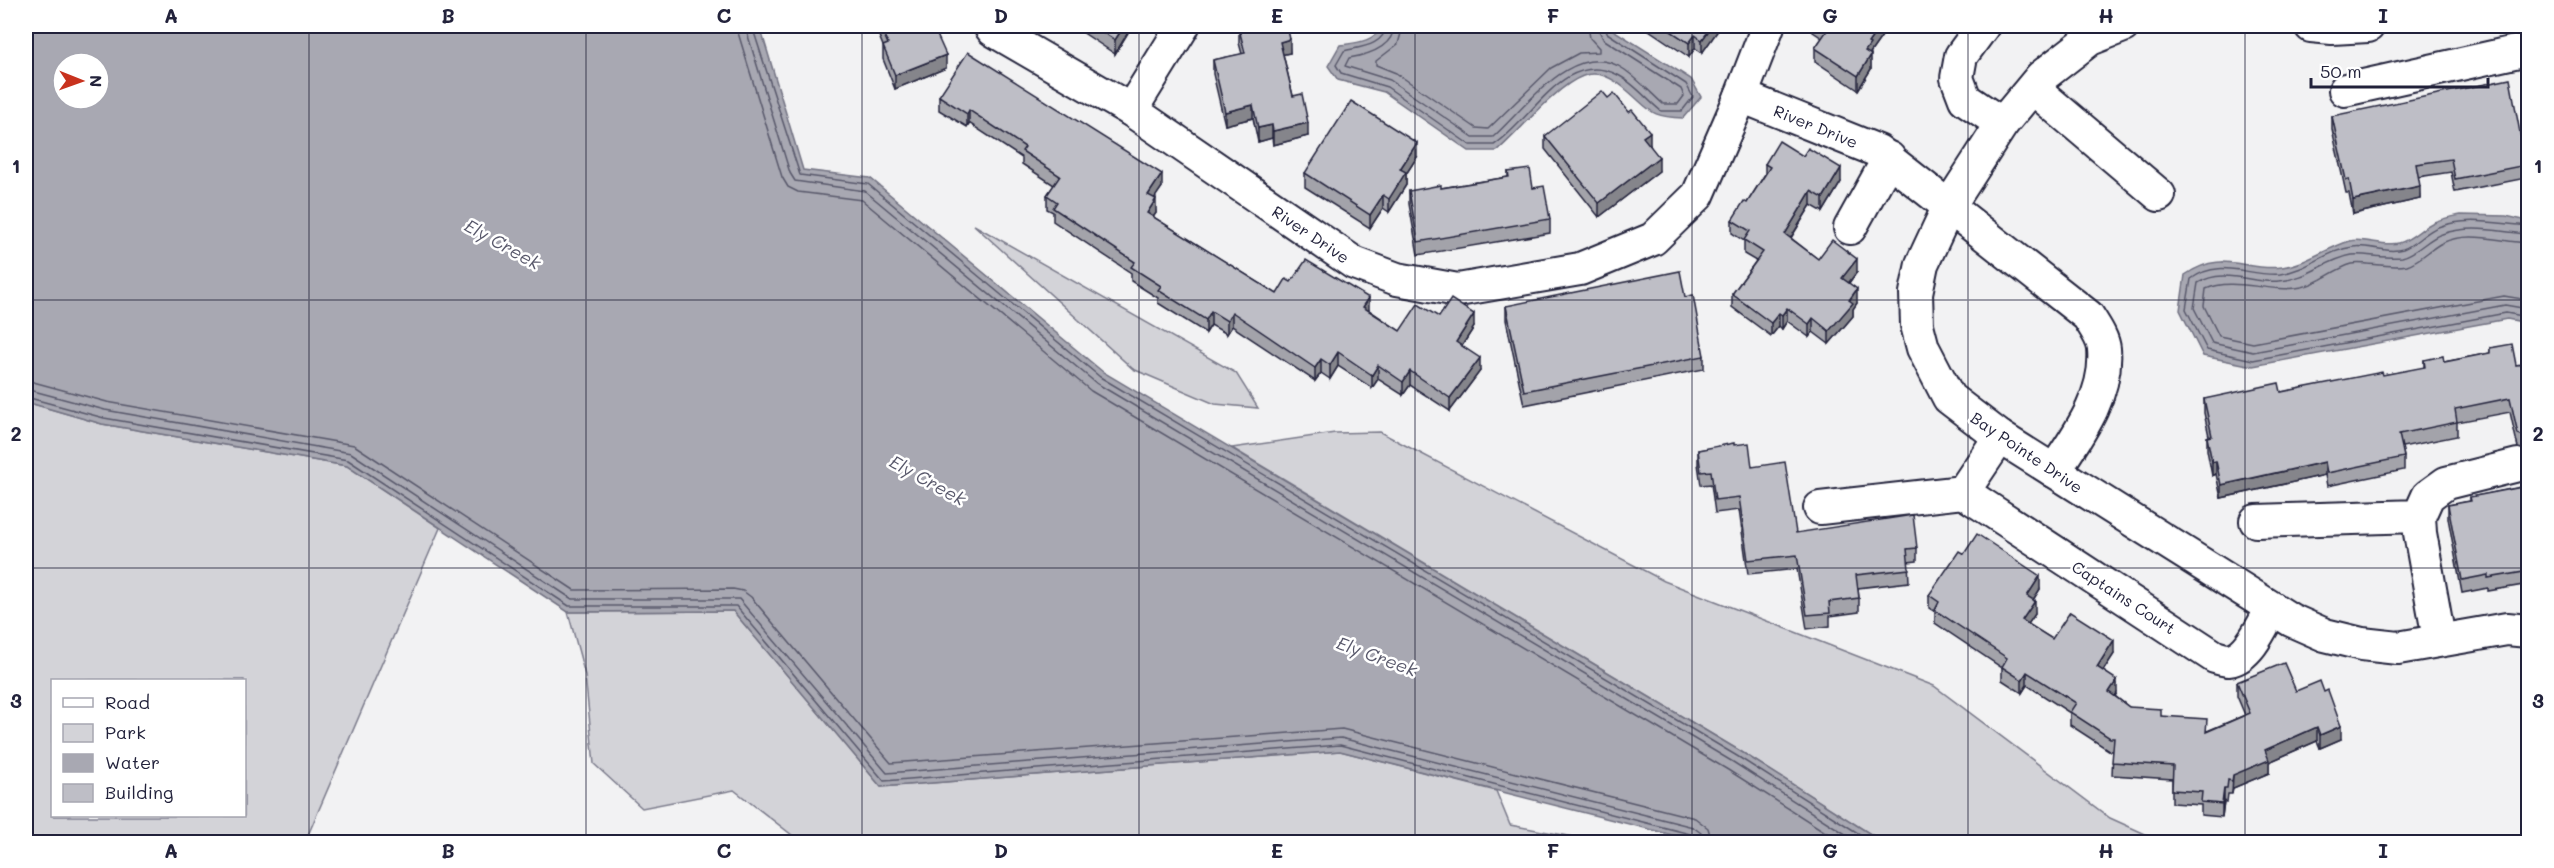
<svg xmlns="http://www.w3.org/2000/svg" width="2554" height="868" font-family="Mali,sans-serif">
<rect width="100%" height="100%" fill="#f2f2f3"/>
<filter id="ink" filterUnits="userSpaceOnUse"><feTurbulence type="fractalNoise" baseFrequency=".0167" numOctaves="2"/><feDisplacementMap in="SourceGraphic" scale="12" xChannelSelector="R" yChannelSelector="G"/><feConvolveMatrix kernelMatrix="1 2 1 2 8 2 1 2 1" color-interpolation-filters="sRGB"/></filter>
<g filter="url(#ink)">
<g fill="#d3d3d8" stroke="#7a7a8a" stroke-width="1.5" fill-rule="evenodd">
<path d="M974 225 1236 373 1258 408 1215 404 1133 369Z"/>
<path d="M26 402 102 424 347 466 440 528 305 842H26ZM52 680H244V816H52Z"/>
<path d="M1380 432 1664 581 1934 686 2110 818 2163 842H1883L1740 751 1232 448 1335 433Z"/>
<path d="M733 611 881 787 1340 751 1496 791 1510 825 1601 842H801L734 790 642 808 594 764 585 675 568 612Z"/>
</g>
<g fill="#a8a8b2" stroke="#727282" stroke-width="1.5" fill-rule="evenodd">
<path d="M26 26H756L761 30 803 170 870 178 1103 372 1740 751 1883 842H1700L1340 751 881 787 733 611 568 612 347 466 102 424 26 402ZM63 63H99V99H63Z"/>
<path d="M1381 26H1607L1691 79 1701 97 1683 118C1651 117 1652 112 1629 92 1617 81 1600 69 1583 76 1556 86 1520 131 1497 151H1469L1384 92 1338 80 1328 66 1340 45C1354 43 1376 42 1381 26Z"/>
<path d="M2461 215 2506 216 2528 221V323L2507 319 2253 366 2203 356 2180 310 2185 275C2223 248 2245 272 2282 267 2306 264 2326 248 2350 241 2362 237 2384 247 2399 243 2412 240 2422 227 2434 222 2443 218 2452 217 2461 215Z"/>
</g>
<g fill="none" stroke-linecap="round" stroke-linejoin="round">
<g stroke="#58586b" stroke-width="1.5">
<path d="M736 26 782 177 788 187 798 192 862 200 1091 391 1728 770 1841 842"/>
<path d="M745 26 790 173 795 181 865 191 1096 383 1733 762 1858 842"/>
<path d="M752 26 800 175 868 184 1100 377 1737 756 1872 842"/>
<path d="M1386 26C1384 46 1359 47 1344 51L1336 65 1341 73 1387 87 1470 145H1494C1531 122 1565 47 1618 75 1634 83 1647 100 1661 111H1682L1693 97 1686 84 1607 33 1604 26"/>
<path d="M1394 26C1393 48 1367 55 1349 58L1345 66 1390 80 1473 137H1493C1526 108 1575 35 1625 70 1639 80 1651 93 1663 104H1678L1684 96 1681 89 1603 39 1597 26"/>
<path d="M1403 26 1398 44 1376 61V65L1396 73 1476 128 1488 129 1551 68 1579 53 1599 52V48L1590 38 1588 26"/>
<path d="M2528 226C2498 224 2468 216 2438 227 2425 232 2415 245 2403 249 2386 254 2368 244 2353 247 2327 250 2308 270 2280 274 2249 277 2220 257 2191 279L2186 309 2207 350 2253 360 2506 313 2528 317"/>
<path d="M2528 234C2499 232 2472 224 2442 234 2428 238 2417 254 2402 257 2387 259 2362 253 2352 255 2325 260 2308 279 2279 281 2251 284 2225 267 2198 283L2194 308 2212 343 2253 352 2505 305 2528 309"/>
<path d="M2528 243C2500 242 2469 230 2442 243 2430 249 2420 261 2407 265 2390 269 2363 261 2352 264 2334 269 2319 284 2302 287 2270 294 2234 276 2206 289L2204 306 2219 336 2253 343 2504 296 2528 300"/>
<path d="M26 380 107 402 354 445 574 590 733 589 743 591 751 597 891 763 1342 729 1695 818 1708 828 1712 842"/>
<path d="M26 389 105 410 351 453 572 599H739L887 773 1341 738 1693 827 1701 833 1703 842"/>
<path d="M26 397 104 418 348 460 569 606H736L884 781 1340 745 1690 834 1696 842"/>
</g>
<defs>
<g id="minor">
<path d="M990 26 993 30 1131 110 1354 263 1397 279 1458 290 1580 269 1653 239 1698 195 1741 96 1768 26"/>
<path d="M1983 26 1961 56 1957 78 1965 99 2002 124"/>
<path d="M2123 26 2090 39 2041 77 2002 124 1949 206 1922 264 1916 293 1917 325 1923 348 1949 398 2000 437 2291 620 2325 635 2362 644 2398 648 2507 629 2528 631"/>
<path d="M2311 26 2332 28 2368 26"/>
<path d="M2033 88 2159 195"/>
<path d="M2345 90 2528 49"/>
<path d="M1741 96 1878 151 2088 316C2094 326 2103 338 2104 349 2108 395 2078 435 2054 471"/>
<path d="M1131 110 1183 26"/>
<path d="M1850 228 1889 158"/>
<path d="M1963 492 2215 657C2219 658 2225 660 2229 660 2250 657 2263 624 2272 608"/>
<path d="M1820 508 1963 492 2000 437"/>
<path d="M2419 516 2420 533 2439 639"/>
<path d="M2256 521 2419 516 2428 496 2446 483 2518 465"/>
</g>
</defs>
<use href="#minor" stroke="#22223b" stroke-width="36"/>
<use href="#minor" stroke="#fff" stroke-width="32"/>
</g>
<g fill="#a3a3aa" stroke="#22223b" stroke-width="1.5">
<path d="M875 26H933L946 68 895 89 883 59V46Z"/>
<path d="M1073 26H1132L1115 54Z"/>
<path d="M1251 26H1287L1290 53 1283 54 1293 96 1308 136 1273 145 1272 138 1258 142 1253 118 1225 125 1213 74V60L1242 54 1239 43V29L1251 27Z"/>
<path d="M1643 26H1721L1702 53 1695 48 1689 57Z"/>
<path d="M1804 26H1889L1870 53 1871 69 1858 90 1815 61V48L1822 38Z"/>
<path d="M939 96 1162 187 1154 198 1156 213 1153 217 1277 294 1291 282 1369 310 1400 331 1439 317 1474 327 1462 346 1480 371 1450 411 1410 385 1403 395 1378 379 1372 388 1338 366 1330 379 1321 373 1315 381 1232 326 1227 334 1211 325 1206 333 1158 303V298L1131 281V273L1053 221V212L1047 209V195L1054 185 1022 164V158L969 123 967 127 939 110Z"/>
<path d="M1608 98 1650 145 1659 171 1599 217 1545 149V136Z"/>
<path d="M2332 116 2526 165V178L2455 192 2451 172 2418 177 2420 199 2353 214 2349 193H2346L2332 129Z"/>
<path d="M1417 157 1406 174V185L1389 212 1383 208 1370 228 1305 187V173Z"/>
<path d="M1765 164 1841 182 1823 212 1811 205 1791 238 1818 259 1857 272 1849 283 1857 303 1853 309V316L1829 344 1813 332 1809 337 1787 321 1782 329 1779 326 1771 336 1732 307V294L1756 261 1744 254V241L1732 233V220L1747 203 1765 174Z"/>
<path d="M1508 172 1533 188 1550 219V233L1418 255 1409 204V191L1441 188 1508 177Z"/>
<path d="M1685 297 1704 356V369L1524 405 1506 320V306Z"/>
<path d="M2490 348 2516 365 2529 375V451L2518 448 2510 412 2457 422V436L2402 447 2404 457V470L2327 486 2325 475 2221 498 2216 474 2212 476 2207 450V437L2209 436 2204 413V399L2281 392 2383 375 2424 368V360L2444 362 2490 353Z"/>
<path d="M1734 445 1752 467 1796 533 1917 548V561L1908 562 1909 582 1858 588 1859 598V612L1830 616V626L1807 629 1797 569 1748 574 1739 510 1715 513 1711 484 1701 485 1698 464V450Z"/>
<path d="M2529 464V584L2488 591V588L2462 593 2448 518V505L2470 501V497L2526 486 2525 481V468Z"/>
<path d="M1964 554 2040 589 2033 600 2035 614 2028 624 2052 639 2114 654 2103 671 2117 693 2115 696 2129 707 2161 716 2207 731 2245 715 2237 696V682L2296 691 2341 739 2320 748 2317 741 2269 762V773L2233 788 2232 794H2228L2227 802 2224 801 2222 817 2201 815V805L2172 803V779L2112 775 2113 751H2110L2070 725V713L2027 685 2022 693 2002 680V668L1935 623V612L1929 608V595Z"/>
</g>
<g fill="#85858b" stroke="#22223b" stroke-width="1.5">
<path d="M1124 26H1132L1115 54V40Z"/>
<path d="M1712 26H1721L1702 53V40Z"/>
<path d="M1880 26H1889L1870 53V58L1865 51 1868 43Z"/>
<path d="M1695 35V48L1689 57V43Z"/>
<path d="M1290 39V53L1280 55V42Z"/>
<path d="M946 55V68L895 89V75Z"/>
<path d="M1871 55V69L1858 90V76Z"/>
<path d="M1253 105V118L1225 125V112Z"/>
<path d="M969 110V123L967 127V114Z"/>
<path d="M1308 123V136L1273 145V131Z"/>
<path d="M1272 125V138L1258 142V128Z"/>
<path d="M1650 132V145L1643 150V137Z"/>
<path d="M1417 143V157L1406 174V185L1389 212V199L1400 169Z"/>
<path d="M1659 157V171L1599 217V203Z"/>
<path d="M1841 168V182L1823 212V198Z"/>
<path d="M1162 174V187L1148 208V195Z"/>
<path d="M2420 186V199L2353 214V200Z"/>
<path d="M1811 191V205L1785 247V234Z"/>
<path d="M1383 195V208L1370 228V215Z"/>
<path d="M1156 199V213L1147 226V213Z"/>
<path d="M1857 259V272L1842 291V278Z"/>
<path d="M1857 289V303L1853 309V316L1829 344V331Z"/>
<path d="M1369 298V312L1363 307Z"/>
<path d="M1787 308V321L1782 329V315Z"/>
<path d="M1211 311V325L1206 333V320Z"/>
<path d="M1232 312V326L1227 334V321Z"/>
<path d="M1779 313V326L1771 336V323Z"/>
<path d="M1474 314V327L1456 355V342Z"/>
<path d="M1813 318V332L1809 337V324Z"/>
<path d="M1338 352V366L1330 379V365Z"/>
<path d="M1480 358V371L1450 411V398Z"/>
<path d="M1321 359V373L1315 381V368Z"/>
<path d="M1378 365V379L1372 388V375Z"/>
<path d="M1410 371V385L1403 395V382Z"/>
<path d="M2216 461V474L2212 476V462Z"/>
<path d="M2325 462V475L2221 498V485Z"/>
<path d="M2040 576V589L2027 609V596Z"/>
<path d="M2035 601V614L2022 633V620Z"/>
<path d="M2114 640V654L2097 680V667Z"/>
<path d="M2027 672V685L2022 693V680Z"/>
<path d="M2117 680V693L2109 705V692Z"/>
<path d="M2341 726V739L2320 748V735Z"/>
<path d="M2317 727V741L2269 762V773L2233 788 2232 794 2233 775 2265 750Z"/>
<path d="M2224 788V801L2222 817V804Z"/>
</g>
<g fill="#bebec6" stroke="#22223b" stroke-width="1.5">
<path d="M880 26H933L946 55 895 75 883 46 888 44Z"/>
<path d="M1093 26H1124L1115 40Z"/>
<path d="M1251 26H1287L1290 39 1280 42 1293 96 1302 94 1308 123 1273 131 1272 125 1258 128 1253 105 1225 112 1213 60 1245 53 1239 29 1252 26Z"/>
<path d="M1663 26H1712L1702 40 1695 35 1689 43Z"/>
<path d="M1823 26H1880L1868 43 1870 44 1865 51 1871 55 1858 76 1815 48 1828 29Z"/>
<path d="M968 52 1162 174 1148 195 1156 199 1147 213 1277 294 1286 279 1291 282 1306 260 1369 298 1363 307 1400 331 1418 304 1439 317 1451 299 1474 314 1456 342 1480 358 1450 398 1410 371 1403 382 1378 365 1372 375 1338 352 1330 365 1321 359 1315 368 1232 312 1227 321 1211 311 1206 320 1158 290 1161 286 1131 267 1135 262 1053 208 1057 202 1047 195 1060 176 1022 151 1025 147 969 110 967 114 939 96Z"/>
<path d="M2510 79 2526 165 2455 179 2451 159 2416 164 2420 186 2353 200 2349 179 2346 180 2332 116Z"/>
<path d="M1602 91 1608 98 1614 93 1629 112 1632 110 1650 132 1643 137 1659 157 1599 203 1545 136Z"/>
<path d="M1351 101 1417 143 1400 169 1406 172 1389 199 1383 195 1370 215 1305 173Z"/>
<path d="M1779 141 1803 156 1808 148 1841 168 1823 198 1811 191 1785 234 1818 259 1832 240 1857 259 1842 278 1857 289 1849 300 1853 303 1829 331 1813 318 1809 324 1787 308 1782 315 1779 313 1771 323 1732 294 1763 252 1744 240 1750 231 1732 220 1744 201 1747 203 1770 167 1765 164Z"/>
<path d="M1530 169 1533 188 1544 186 1550 219 1418 242 1409 191 1441 185V188L1509 177 1508 172Z"/>
<path d="M1680 271 1685 297 1693 295 1704 356 1524 391 1506 306Z"/>
<path d="M2512 344 2516 365 2526 363 2529 375V438L2518 434 2510 398 2455 409 2457 422 2399 434 2404 457 2327 473 2325 462 2221 485 2216 461 2212 462 2207 437 2212 436 2204 399 2279 383 2281 392 2382 372 2383 375 2425 367 2424 360 2443 356 2444 362 2490 353V348Z"/>
<path d="M1734 443V445L1749 443 1752 467 1785 462 1796 533 1913 515 1917 548 1907 549 1909 569 1856 575 1859 598 1829 602 1830 613 1807 615 1797 555 1748 560 1739 497 1715 500 1711 471 1701 472 1698 450Z"/>
<path d="M2529 464V571L2488 578V575L2462 580 2448 505 2471 501 2470 497 2528 486 2525 468Z"/>
<path d="M1977 534 2040 576 2027 596 2035 601 2022 620 2052 639 2070 612 2114 640 2097 667 2117 680 2109 692 2129 707 2161 709V716L2207 719 2206 732 2250 713 2237 682 2284 663 2296 691 2320 681 2324 692 2328 690 2341 726 2320 735 2317 727 2265 750 2269 760 2233 775 2232 781 2228 780 2227 788H2224L2222 804 2201 802 2202 792 2172 790 2173 766 2112 762 2114 738H2110L2070 712 2076 703 2027 672 2022 680 2002 667 2007 658 1935 610 1939 602 1929 595 1959 551 1964 554Z"/>
</g>
</g>
<path fill="none" stroke="#22223b" stroke-width="1.5" stroke-opacity="0.55" d="M309 26V842M586 26V842M862 26V842M1139 26V842M1415 26V842M1692 26V842M1968 26V842M2245 26V842M26 300H2528M26 568H2528"/>
<g text-anchor="middle" dominant-baseline="central" stroke-width="5" stroke-linejoin="round" paint-order="stroke">
<g font-size="16" fill="#22223b" stroke="#fff">
<text transform="translate(1816 126) rotate(22)">River Drive</text>
<text transform="translate(1311 234) rotate(34)">River Drive</text>
<text transform="translate(2027 452) rotate(34)">Bay Pointe Drive</text>
<text transform="translate(2124 597) rotate(33)">Captains Court</text>
</g>
<g font-size="18" font-style="italic" fill="#58586b" stroke="#fff">
<text transform="translate(503 244) rotate(29)">Ely Creek</text>
<text transform="translate(928 480) rotate(29)">Ely Creek</text>
<text transform="translate(1377 656) rotate(20)">Ely Creek</text>
</g>
</g>
<rect width="2554" height="868" fill="none" stroke="#fff" stroke-width="66"/>
<rect x="51" y="679" width="195" height="138" fill="#ffffff" stroke="#a7a7b1" stroke-width="1.5"/>
<rect x="63" y="698" width="30" height="9" fill="#ffffff" stroke="#a7a7b1" stroke-width="1.5"/>
<text x="105" y="709" font-size="18" fill="#22223b">Road</text>
<rect x="63" y="724" width="30" height="18" fill="#d3d3d8" stroke="#a7a7b1" stroke-width="1.5"/>
<text x="105" y="739" font-size="18" fill="#22223b">Park</text>
<rect x="63" y="754" width="30" height="18" fill="#a8a8b2" stroke="#a7a7b1" stroke-width="1.5"/>
<text x="105" y="769" font-size="18" fill="#22223b">Water</text>
<rect x="63" y="784" width="30" height="18" fill="#bebec6" stroke="#a7a7b1" stroke-width="1.5"/>
<text x="105" y="799" font-size="18" fill="#22223b">Building</text>
<g transform="translate(81 81) rotate(91)"><circle r="28" fill="#ffffff" stroke="#a7a7b1" stroke-width="1.5"/>
<path d="M0-4.5L10 22L0 15L-10 22Z" fill="#c8321e"/>
<text y="-9" font-size="16" font-weight="bold" text-anchor="middle" fill="#22223b">N</text>
</g>
<path d="M2311 78v9h177v-9" fill="none" stroke="#22223b" stroke-width="3"/>
<text x="2320" y="78" font-size="18" fill="#22223b" stroke="#ffffff" stroke-width="4.5" paint-order="stroke">50 m</text>
<rect x="33" y="33" width="2488" height="802" fill="none" stroke="#22223b" stroke-width="2"/>
<g font-size="20" text-anchor="middle" font-weight="bold" fill="#22223b">
<text x="171" y="23">A</text>
<text x="448" y="23">B</text>
<text x="724" y="23">C</text>
<text x="1001" y="23">D</text>
<text x="1277" y="23">E</text>
<text x="1553" y="23">F</text>
<text x="1830" y="23">G</text>
<text x="2106" y="23">H</text>
<text x="2383" y="23">I</text>
<text x="16" y="173">1</text>
<text x="2538" y="173">1</text>
<text x="16" y="441">2</text>
<text x="2538" y="441">2</text>
<text x="16" y="708">3</text>
<text x="2538" y="708">3</text>
<text x="171" y="858">A</text>
<text x="448" y="858">B</text>
<text x="724" y="858">C</text>
<text x="1001" y="858">D</text>
<text x="1277" y="858">E</text>
<text x="1553" y="858">F</text>
<text x="1830" y="858">G</text>
<text x="2106" y="858">H</text>
<text x="2383" y="858">I</text>
</g>
</svg>
